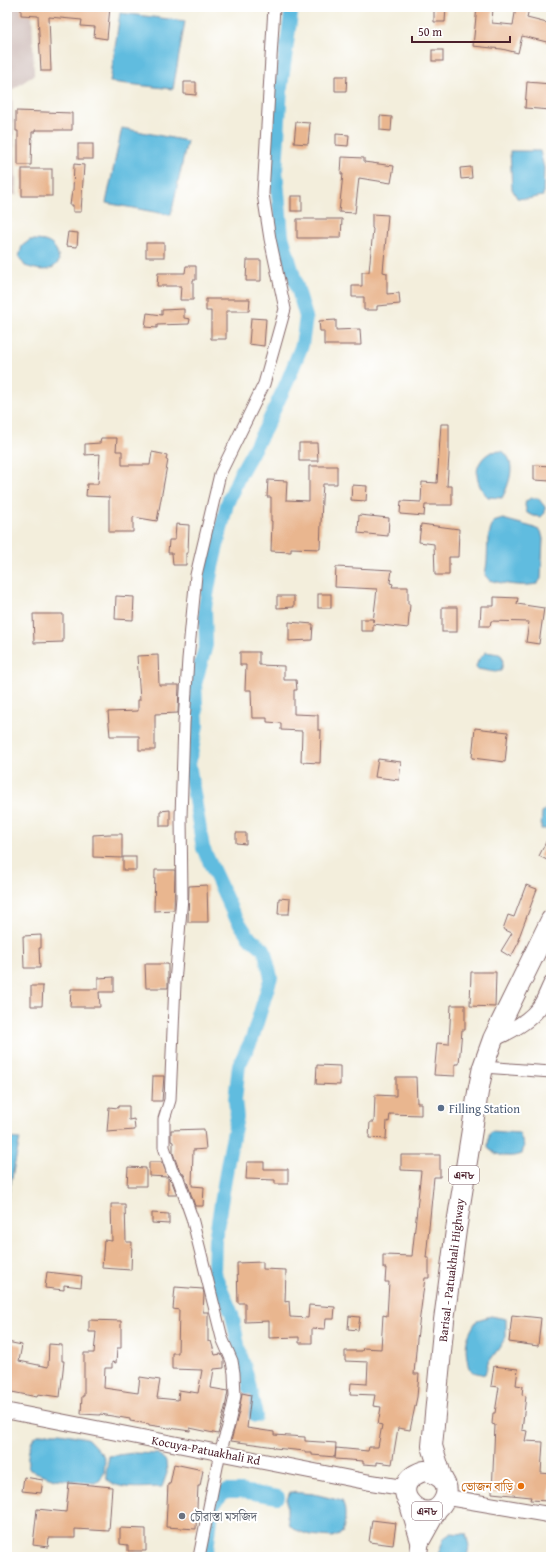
<svg xmlns="http://www.w3.org/2000/svg" width="558" height="1564" font-family="'Gentium Book Plus','Noto Serif Bengali',serif">
<rect width="100%" height="100%" fill="#fff"/>
<filter id="ink" filterUnits="userSpaceOnUse"><feTurbulence type="fractalNoise" baseFrequency=".025" numOctaves="2"/><feDisplacementMap in="SourceGraphic" scale="8" xChannelSelector="R" yChannelSelector="G"/><feConvolveMatrix kernelMatrix="1 2 1 2 8 2 1 2 1" color-interpolation-filters="sRGB"/></filter>
<filter id="wash" filterUnits="userSpaceOnUse"><feTurbulence type="fractalNoise" baseFrequency=".012" numOctaves="4" result="noise"/><feDisplacementMap in="SourceGraphic" scale="16" xChannelSelector="R" yChannelSelector="G"/><feGaussianBlur stdDeviation="0.9" result="paint"/><feColorMatrix in="noise" values="0 0 0 0 0 0 0 0 0 0 0 0 0 0 0 0 0 1.4 0 .05"/><feComposite in="paint" operator="in"/></filter>
<g filter="url(#wash)">
<rect width="100%" height="100%" fill="#f3eedc"/>
<path fill="#d0c0bc" d="M7 7H32L34 75 12 90 17 195H7V68H8Z"/>
<g fill="#61bcdf" stroke="#566e85">
<path d="M120 13 185 21 173 89 110 82Z"/>
<path d="M122 128 187 141 171 215 106 203Z"/>
<path d="M540 151 544 168 543 196 527 199 517 198 512 189 510 151Z"/>
<path d="M30 240C48 240 56 242 59 261 51 274 38 270 25 266L19 257 22 246Z"/>
<path d="M502 451C518 461 509 485 502 498L488 497C478 488 473 472 481 461 483 457 488 454 491 452Z"/>
<path d="M531 498H538L545 507V513L541 517 534 516 527 513 525 505 526 501Z"/>
<path d="M503 519 532 527 541 531 543 539 541 579 537 584C521 587 504 584 489 580L485 575 487 562 488 538 493 522Z"/>
<path d="M486 652 499 654 502 656 503 663 501 671 495 672 477 669 476 666 479 659Z"/>
<path d="M548 808 551 809V827L547 829H541L542 812Z"/>
<path d="M491 1131 519 1133 524 1146 522 1154C511 1158 497 1157 488 1148L489 1135Z"/>
<path d="M7 1138 20 1139 7 1201Z"/>
<path d="M491 1316 506 1319V1337L499 1348 488 1363 485 1375 473 1372 469 1369C464 1346 465 1339 477 1320Z"/>
<path d="M47 1433H60L87 1438 103 1455 105 1461 104 1473 100 1480 96 1483 55 1479 30 1470C25 1464 29 1444 34 1438 38 1434 42 1434 47 1433Z"/>
<path d="M134 1453 158 1454 166 1461 167 1473 162 1487C145 1487 121 1491 107 1480L106 1472 109 1456Z"/>
<path d="M290 1492 314 1494 342 1501C347 1509 345 1525 342 1533L332 1537 310 1535 295 1530 289 1524 287 1515V1499Z"/>
<path d="M451 1533 466 1534 469 1546 467 1557H437L444 1538Z"/>
</g>
<g fill="none" stroke-linecap="round" stroke-linejoin="round">
<g stroke="#61bcdf" stroke-width="14">
<path d="M256 1416 247 1375 239 1350 232 1314 214 1272 215 1240 228 1161 237 1117 235 1100 239 1065 252 1039 271 977 264 949 248 936 233 913 203 848 189 764 197 725 195 684 206 645 205 607 212 567 227 504 240 474 266 427 287 382 302 345 306 317 282 236 276 170 281 87 292 7"/>
<path d="M206 1557 213 1504 222 1494 227 1491H241L278 1497"/>
</g>
</g>
<g id="blocks">
<g fill="#e9b68f">
<path d="M21 7H110L107 39 94 37 95 27 81 26 82 20 49 17 51 71H41L38 16 21 15Z"/>
<path d="M434 7H446L445 22H434Z"/>
<path d="M477 7H493L492 23 513 25 516 7H529L527 18 551 24V43L522 36 518 53 502 49 473 46Z"/>
<rect x="432" y="50" width="11" height="11"/>
<path d="M335 76H347L346 91H335Z"/>
<path d="M184 82H196V95L184 94Z"/>
<path d="M527 82 551 84V110L525 108Z"/>
<path d="M16 111 72 113V130H35V132H32L31 165H18V131H16Z"/>
<path d="M380 116 392 117 391 131 380 130Z"/>
<path d="M296 122 310 123 308 144 294 143Z"/>
<path d="M336 134 349 135 348 146 336 145Z"/>
<rect x="78" y="144" width="15" height="15"/>
<path d="M342 157 364 158V162L394 166 391 183 359 178 355 213 339 212 343 174H341Z"/>
<path d="M74 164 84 165 81 212H73V205H70L72 191H73Z"/>
<path d="M471 167 472 178 461 179 460 168Z"/>
<rect x="22" y="169" width="30" height="27"/>
<rect x="291" y="196" width="11" height="15"/>
<path d="M372 214 388 215 383 272 387 273V294L399 293 400 304 377 306V310H364V297H352V286H362V272H369L373 229 372 228Z"/>
<path d="M297 219H342L341 238H297Z"/>
<path d="M68 232 78 233 77 247 66 246Z"/>
<rect x="146" y="243" width="18" height="14"/>
<path d="M247 260H261V281H246Z"/>
<path d="M186 266H196V280H193V300H180L181 286H157L158 273H185Z"/>
<path d="M206 299H250L249 311H226V339H211V311H206Z"/>
<path d="M184 309V318L190 319 189 324 157 325V328L145 327 147 313 162 315V310Z"/>
<path d="M251 318 266 319 264 346 249 344Z"/>
<path d="M336 320V330L360 329 361 345H324V331H320L319 321Z"/>
<path d="M441 424H449V455L447 486H452V505H425L424 516 400 514 401 501 421 502 422 482 437 483Z"/>
<path d="M101 438H117L116 451H122V465H150L152 452 167 455 166 460H168L157 521 133 517V532H109V497L86 496 87 484H98L100 454 85 455V444L100 443Z"/>
<path d="M299 443H317L318 461H299Z"/>
<path d="M534 465 551 466V481L534 480Z"/>
<path d="M309 466H337V484H323L322 499 320 549 291 548V552L271 551 272 521H271V497H267L268 480 287 481 286 500 309 501Z"/>
<path d="M352 485 367 486 366 501 351 500Z"/>
<path d="M359 515 389 518 388 536 358 533Z"/>
<path d="M176 524 189 525 188 553H186V565H173L172 553H168L169 540H175Z"/>
<path d="M421 524 459 529 458 557H449V575H435L434 544 419 542Z"/>
<path d="M336 567 392 570 390 583 393 584 392 587H408V604H410L408 628 373 624V631H361V619H373V622L377 589 335 587Z"/>
<rect x="318" y="594" width="13" height="14"/>
<path d="M116 596 134 597 133 620 115 619Z"/>
<path d="M277 596H294V607L277 608Z"/>
<path d="M494 597 518 598 517 604 544 608 539 644 526 642 529 622 491 621 490 626H480L481 606H494Z"/>
<rect x="442" y="607" width="15" height="25"/>
<path d="M33 614H63V642L34 643Z"/>
<path d="M289 622 313 624 312 640 289 641Z"/>
<path d="M240 652H259V665L284 666V680H296L297 690H294V714L318 715V730H321L320 763 301 762 302 731 281 730V723L267 722V718H252L251 690H245L246 665H240Z"/>
<path d="M158 655 159 685H179L178 713 155 714V750H139V736H110L108 712 138 711V700H140L137 656Z"/>
<path d="M475 728 508 732 505 762 472 758Z"/>
<path d="M378 759 401 762 399 780 375 777Z"/>
<path d="M170 810V826H160V811Z"/>
<path d="M551 832V862L539 856Z"/>
<path d="M236 833H246V844L236 843Z"/>
<path d="M109 834H122V858L93 857V835Z"/>
<rect x="123" y="857" width="13" height="13"/>
<path d="M155 870H175L174 910 154 911Z"/>
<path d="M207 885 208 922H188L189 886Z"/>
<path d="M526 885 537 889 518 940H520L511 957 501 951 512 933 503 929 508 915 514 917Z"/>
<path d="M279 898 290 899 289 914H278Z"/>
<path d="M41 935V948H39L40 968H24L23 936Z"/>
<path d="M145 964H168V988H146Z"/>
<path d="M471 972H496L495 1007 470 1006Z"/>
<path d="M114 977V992H99L100 1007H70L71 989H98V978Z"/>
<path d="M31 986H43L42 1006H31Z"/>
<path d="M451 1005H465V1030H462L459 1064H455V1076L434 1075 437 1043 449 1044Z"/>
<path d="M317 1065 340 1066V1085L316 1084Z"/>
<path d="M153 1076H164L162 1101H152Z"/>
<path d="M396 1077H416L417 1103H421V1115L390 1114 389 1122 387 1121 386 1139 369 1138 370 1122H374L375 1095 396 1096Z"/>
<path d="M118 1106H129V1120L134 1119 135 1130 107 1132 109 1107 118 1108Z"/>
<path d="M204 1129 206 1149 193 1150 192 1186 204 1187 203 1206H195L185 1176 178 1167 173 1153V1142L171 1141V1130Z"/>
<path d="M401 1155H440V1177H434L426 1258H429V1278H425L417 1339 414 1374H419L417 1397 410 1430 398 1428 392 1464 377 1462V1465L363 1464V1461L335 1459 336 1448 368 1451 369 1447H378L382 1425 378 1424 381 1407 373 1406 375 1395 350 1394 351 1383 367 1384 368 1362 345 1361V1351H362L363 1348 381 1349 383 1315 387 1316 389 1282H385L386 1268H383V1255L412 1256 421 1171 401 1170Z"/>
<path d="M149 1162H162L168 1177 149 1176Z"/>
<path d="M247 1162H264V1169H288V1184H275V1180L246 1179Z"/>
<path d="M128 1167 146 1168V1186H127Z"/>
<path d="M168 1178 172 1182 177 1195H168Z"/>
<path d="M111 1204H125L126 1242H132L131 1270 102 1268 104 1240 112 1241Z"/>
<path d="M152 1213 169 1214V1224L152 1223Z"/>
<path d="M263 1262V1269L286 1270 285 1302 289 1301 290 1317 308 1318 309 1305 335 1307 334 1319H326L325 1329 312 1328V1343H299V1337L269 1338V1321L245 1322V1303H238L237 1263Z"/>
<path d="M47 1272 82 1276 81 1287 64 1285V1290L45 1288Z"/>
<path d="M175 1287 203 1289 204 1294 203 1312H208V1342L211 1341 215 1355 221 1354 224 1360V1368L214 1369 211 1388 228 1391 225 1408 218 1434 190 1428V1431L149 1425V1424L130 1421V1419L100 1414V1415L81 1414 82 1396H84V1353H94L96 1332H89V1320L121 1321V1348H117L116 1363 112 1362V1368H105L104 1388 138 1393 140 1377 160 1380 157 1398 178 1400 179 1390 198 1393 202 1370 172 1369V1353H178L179 1310 173 1309Z"/>
<path d="M512 1315 541 1318 538 1346 509 1342Z"/>
<path d="M349 1316 360 1317 358 1330 348 1329Z"/>
<path d="M7 1342 22 1345 19 1361 48 1367 49 1344 62 1345V1361H64L60 1397 38 1394 37 1397 7 1391Z"/>
<path d="M494 1366 518 1369 516 1385 523 1386 522 1395 526 1396 522 1430 527 1431 525 1441 543 1442 541 1473 551 1474 549 1501 530 1500 531 1497 492 1493 495 1425 492 1424 493 1413H495L499 1387 491 1386Z"/>
<path d="M242 1393 251 1395 247 1428 274 1432V1435L305 1437V1441L336 1443 335 1457 312 1455V1453H305V1451L274 1448V1447L261 1445 231 1441 239 1412Z"/>
<path d="M174 1464 203 1470 200 1486H198L196 1529 166 1527 168 1484H170Z"/>
<path d="M24 1477 43 1480 41 1493 22 1491Z"/>
<path d="M69 1483 112 1487 109 1531 75 1529V1538H49L48 1547 33 1545 37 1509 66 1512Z"/>
<path d="M372 1520 396 1523 393 1545 369 1542Z"/>
<path d="M120 1528 146 1529V1551H128V1545L120 1544Z"/>
</g>
</g>
</g>
<g filter="url(#ink)">
<use href="#blocks" fill-opacity="0" stroke="#856769" stroke-width="1"/>
<g fill="none" stroke-linecap="round" stroke-linejoin="round">
<defs>
<g id="street">
<path d="M483 1067 551 1072"/>
<path d="M199 1557 220 1452 228 1427 232 1410 235 1396 234 1373 232 1361 222 1338 192 1218 178 1178 172 1171 164 1147V1119L170 1100 175 983 182 897 181 817 184 723 188 659 196 575 220 474 264 384 285 309 270 239 263 194 274 7"/>
</g>
<g id="secondary">
<path d="M493 1039C509 1032 527 1023 538 1009 544 1002 547 992 551 984"/>
<path d="M7 1411 368 1482 405 1488"/>
<path d="M445 1497 551 1515"/>
</g>
<g id="primary">
<path d="M407 1500 420 1543"/>
<path d="M418 1557 420 1543 441 1505"/>
</g>
<g id="highway">
<path d="M424 1471C438 1473 451 1482 445 1498 429 1535 378 1486 424 1471Z"/>
<path d="M442 1478 432 1446 444 1320 456 1230 478 1092 483 1067 493 1039 551 920"/>
</g>
</defs>
<use href="#street" stroke="#856769" stroke-width="13"/>
<use href="#secondary" stroke="#856769" stroke-width="17"/>
<use href="#primary" stroke="#856769" stroke-width="19"/>
<use href="#highway" stroke="#856769" stroke-width="22"/>
<use href="#street" stroke="#fff" stroke-width="11"/>
<use href="#secondary" stroke="#fff" stroke-width="15"/>
<use href="#primary" stroke="#fff" stroke-width="17"/>
<use href="#highway" stroke="#fff" stroke-width="20"/>
</g>
</g>
<circle fill="#5c6f8a" stroke="#fff" stroke-width="1.5" cx="441" cy="1108" r="4"/>
<circle fill="#e8710a" stroke="#fff" stroke-width="1.5" cx="521" cy="1486" r="4"/>
<circle fill="#6b7280" stroke="#fff" stroke-width="1.5" cx="182" cy="1516" r="4"/>
<g text-anchor="middle" dominant-baseline="central" stroke-width="4" stroke-linejoin="round" paint-order="stroke">
<g fill="#fff" stroke="#80626b" stroke-width="1">
<rect x="449" y="1166" width="30" height="18" rx="3"/>
<rect x="412" y="1502" width="30" height="18" rx="3"/>
</g>
<g font-size="11" font-weight="bold" fill="#4a1f2b">
<text x="464" y="1175">এন৮</text>
<text x="427" y="1511">এন৮</text>
</g>
<g font-size="12" fill="#4e5e75" stroke="#fff" text-anchor="start">
<text x="449" y="1108">Filling Station</text>
</g>
<g font-size="12" fill="#4a1f2b" stroke="#fff">
<text transform="translate(451 1270) rotate(-83)">Barisal - Patuakhali Highway</text>
<text transform="translate(206 1450) rotate(11)">Kocuya-Patuakhali Rd</text>
</g>
<g font-size="12" fill="#c56008" stroke="#fff" text-anchor="end">
<text x="513" y="1486">ভোজন বাড়ি</text>
</g>
<g font-size="12" fill="#5b616d" stroke="#fff" text-anchor="start">
<text x="190" y="1516">চৌরাস্তা মসজিদ</text>
</g>
</g>
<rect width="558" height="1564" fill="none" stroke="#fff" stroke-width="24"/>
<path d="M412 36v6h98v-6" fill="none" stroke="#4a1f2b" stroke-width="2"/>
<text x="418" y="36" font-size="12" fill="#4a1f2b" stroke="#ffffff" stroke-width="3" paint-order="stroke">50 m</text>
</svg>
